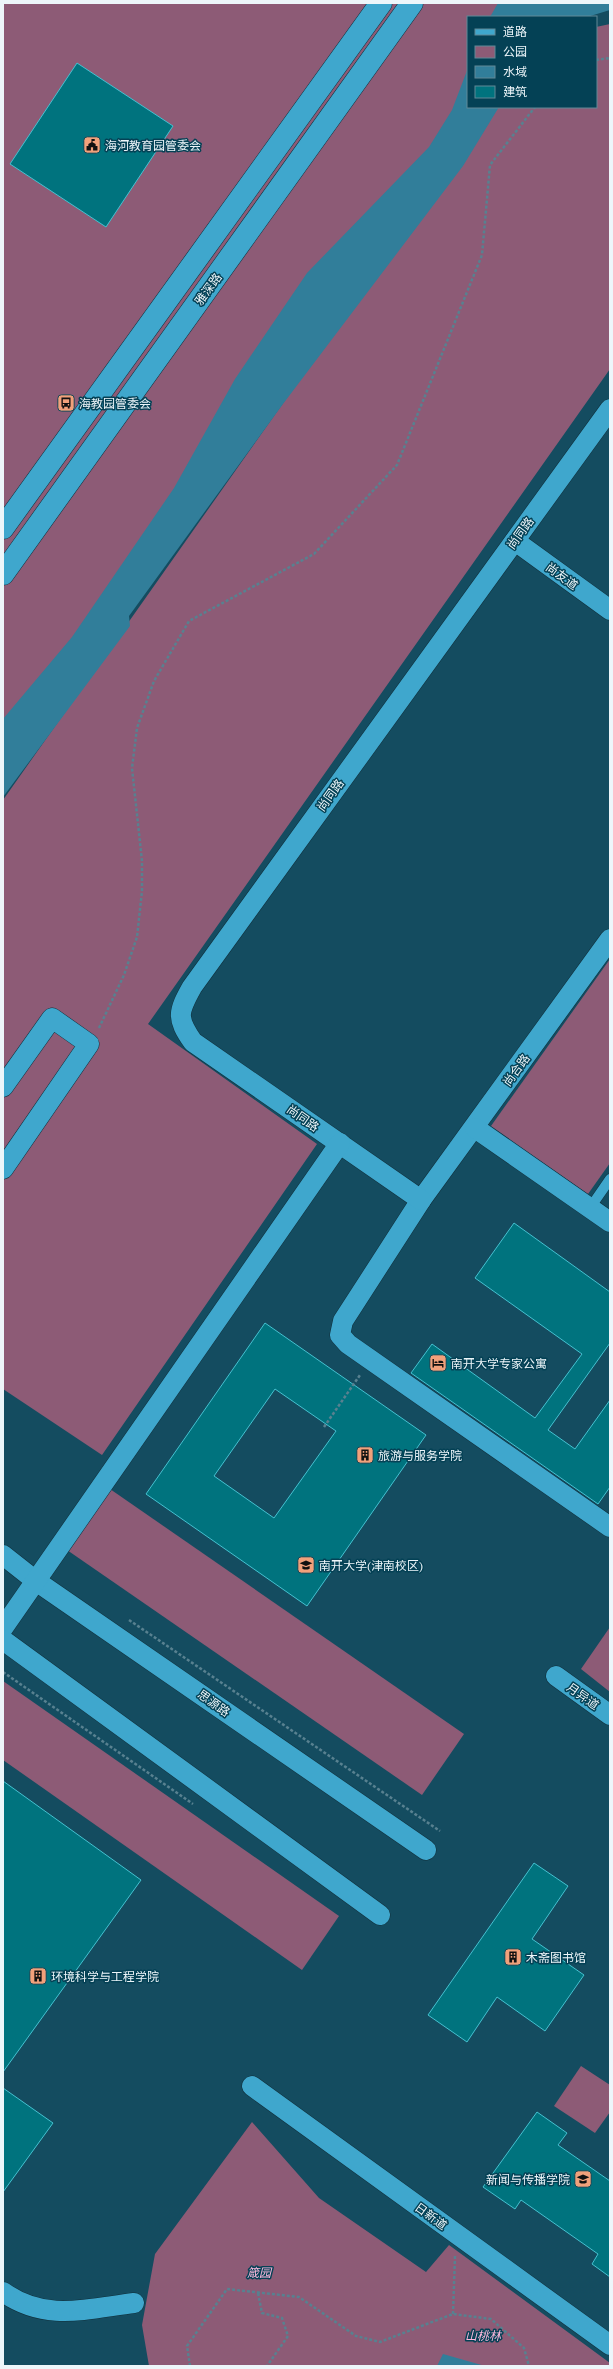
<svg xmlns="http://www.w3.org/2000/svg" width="613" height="2369" font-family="'PT Serif','Noto Sans SC',serif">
<rect width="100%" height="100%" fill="#144c60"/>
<g fill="#8d5b76">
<path d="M3 3H540L530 17H468V103L3 752Z"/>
<path d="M610 24V369L148 1024 317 1144 102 1455 3 1389V800L492 107H596V27Z"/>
<path d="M610 959V1163L588 1194 491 1126Z"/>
<path d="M110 1489 464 1734 422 1795 67 1550Z"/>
<path d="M610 1627V1692L581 1669Z"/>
<path d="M3 1681 339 1916 302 1970 3 1760Z"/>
<path d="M581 2066 610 2085V2112L595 2133 554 2106Z"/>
<path d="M252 2122 319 2198 426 2272 449 2245 610 2363V2366H149L142 2325 155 2254Z"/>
</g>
<g fill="#317e9a">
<path d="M498 3H610V10L587 17H490Z"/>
<path d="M468 68V107H499L463 166 283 404 129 616 130 626 3 797V719L72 637 174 488 235 379 307 273 429 147 452 110Z"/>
<path d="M443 2354 485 2366H437Z"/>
</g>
<g fill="#00737e" stroke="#45c1d0" fill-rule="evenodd">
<path d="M77 63 173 126 106 227 10 164Z"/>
<path d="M514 1223 610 1292V1343L548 1430 575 1449 610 1400V1487L598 1504 411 1373 432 1344 535 1418 582 1354 475 1278Z"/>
<path d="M265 1323 426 1435 307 1606 146 1494ZM275 1389 336 1431 274 1518 214 1476Z"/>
<path d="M3 1781 141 1880 3 2072Z"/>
<path d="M534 1863 568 1886 532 1939 584 1975 545 2031 497 1997 467 2042 428 2015Z"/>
<path d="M3 2088 53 2123 3 2192Z"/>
<path d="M537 2112 567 2133 558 2145 610 2181V2277L592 2264 598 2254 521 2200 515 2209 483 2187Z"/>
</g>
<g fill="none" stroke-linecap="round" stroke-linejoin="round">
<defs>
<path id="lane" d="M590 1208 610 1179"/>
<g id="street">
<path d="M515 541 610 610"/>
<path d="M610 939 421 1200 343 1321 340 1335 348 1344 610 1527"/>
<path d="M3 1087 52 1018 89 1044 3 1169"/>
<path d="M475 1128 610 1222"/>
<path d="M421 1200 193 1042C176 1018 178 1012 192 987L610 409"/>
<path d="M3 1555 36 1581 426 1850"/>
<path d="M3 1628 340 1143"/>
<path d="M3 1640 380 1915"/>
<path d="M556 1676 610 1715"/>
<path d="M252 2086 610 2345"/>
<path d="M3 2292C45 2322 86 2309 134 2303"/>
</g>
<g id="secondary">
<path d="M3 528 381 3"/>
<path d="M3 574 412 3"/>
</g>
</defs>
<use href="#lane" stroke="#10303c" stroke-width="11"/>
<use href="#street" stroke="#10303c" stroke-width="21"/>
<use href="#secondary" stroke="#10303c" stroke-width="23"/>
<g stroke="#588190" stroke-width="2.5" stroke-dasharray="3 2" stroke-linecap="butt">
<path d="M596 60 610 58"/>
<path d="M99 1028 124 975 137 937 142 891V861L132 768 137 728 154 681 189 621 314 554 397 465 482 255 490 165 535 107"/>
<path d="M324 1427 360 1375"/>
<path d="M129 1620 440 1831"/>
<path d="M3 1672 193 1804"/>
<path d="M258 2293 262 2313 282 2318 288 2336 267 2366"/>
<path d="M453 2314 455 2256"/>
<path d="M190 2366 187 2346 227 2289 299 2297 356 2336 380 2342 453 2314 491 2319 524 2348 529 2366"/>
</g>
<use href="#lane" stroke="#3fa7cd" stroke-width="10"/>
<use href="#street" stroke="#3fa7cd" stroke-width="20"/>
<use href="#secondary" stroke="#3fa7cd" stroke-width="22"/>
</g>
<defs>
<symbol id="civic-square" viewBox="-11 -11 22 22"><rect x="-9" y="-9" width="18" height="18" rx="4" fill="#f1a17b" stroke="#044155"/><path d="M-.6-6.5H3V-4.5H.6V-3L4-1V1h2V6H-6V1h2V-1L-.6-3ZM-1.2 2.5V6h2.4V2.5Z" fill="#111"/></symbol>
<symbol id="bus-square" viewBox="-11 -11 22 22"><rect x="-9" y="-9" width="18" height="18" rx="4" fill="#f1a17b" stroke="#044155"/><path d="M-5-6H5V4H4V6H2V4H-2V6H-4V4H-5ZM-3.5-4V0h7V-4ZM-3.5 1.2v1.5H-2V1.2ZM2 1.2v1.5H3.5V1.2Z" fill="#111"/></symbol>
<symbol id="hotel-square" viewBox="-11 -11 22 22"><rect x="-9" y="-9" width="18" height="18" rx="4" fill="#f1a17b" stroke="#044155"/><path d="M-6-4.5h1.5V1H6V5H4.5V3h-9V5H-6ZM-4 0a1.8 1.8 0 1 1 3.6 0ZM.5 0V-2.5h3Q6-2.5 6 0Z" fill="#111"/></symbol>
<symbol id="building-square" viewBox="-11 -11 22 22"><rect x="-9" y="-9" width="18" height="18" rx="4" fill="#f1a17b" stroke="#044155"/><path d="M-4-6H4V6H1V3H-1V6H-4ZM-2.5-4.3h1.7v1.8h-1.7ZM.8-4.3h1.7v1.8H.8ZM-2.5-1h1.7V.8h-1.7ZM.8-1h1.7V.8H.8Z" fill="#111"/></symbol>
<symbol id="university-square" viewBox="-11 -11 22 22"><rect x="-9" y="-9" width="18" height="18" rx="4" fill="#f1a17b" stroke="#044155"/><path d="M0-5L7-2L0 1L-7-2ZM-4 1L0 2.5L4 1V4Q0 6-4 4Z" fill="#111"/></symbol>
</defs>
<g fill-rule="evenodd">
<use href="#civic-square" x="82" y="135" width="20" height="20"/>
<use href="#bus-square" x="56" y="393" width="20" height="20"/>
<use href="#hotel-square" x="428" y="1353" width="20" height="20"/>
<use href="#building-square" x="355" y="1445" width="20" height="20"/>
<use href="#university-square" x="296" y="1555" width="20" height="20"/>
<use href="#building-square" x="503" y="1947" width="20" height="20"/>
<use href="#building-square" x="28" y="1966" width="20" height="20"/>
<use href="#university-square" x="573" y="2169" width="20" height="20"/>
</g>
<g text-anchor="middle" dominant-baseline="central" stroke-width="3" stroke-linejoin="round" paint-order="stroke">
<g font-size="12" fill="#edf6fa" stroke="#044155" text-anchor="start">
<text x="105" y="145">海河教育园管委会</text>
<text x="79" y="403">海教园管委会</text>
<text x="451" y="1363">南开大学专家公寓</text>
<text x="378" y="1455">旅游与服务学院</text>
<text x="319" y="1565">南开大学(津南校区)</text>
<text x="526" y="1957">木斋图书馆</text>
<text x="51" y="1976">环境科学与工程学院</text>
<text x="570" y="2179" text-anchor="end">新闻与传播学院</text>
</g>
<g font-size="12" fill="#edf6fa" stroke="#044155">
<text transform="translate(208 289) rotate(-54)">雅深路</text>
<text transform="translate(520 533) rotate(-54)">尚同路</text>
<text transform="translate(562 576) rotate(36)">尚友道</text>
<text transform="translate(330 795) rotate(-54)">尚同路</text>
<text transform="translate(516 1070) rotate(-54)">尚合路</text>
<text transform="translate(303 1118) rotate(35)">尚同路</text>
<text transform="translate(583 1696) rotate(35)">月异道</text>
<text transform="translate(214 1703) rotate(35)">思源路</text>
<text transform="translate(431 2216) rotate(36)">日新道</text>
</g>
<g font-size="12" font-style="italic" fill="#feb8dd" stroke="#044155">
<text x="259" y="2272">箴园</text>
<text x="483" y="2335">山桃林</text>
</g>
</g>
<rect width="613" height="2369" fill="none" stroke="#edf6fa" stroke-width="8"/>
<rect x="467" y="16" width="130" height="92" fill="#044155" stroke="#618997"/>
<rect x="475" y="29" width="20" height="6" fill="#3fa7cd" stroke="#618997"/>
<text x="503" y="36" font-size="12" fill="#edf6fa">道路</text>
<rect x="475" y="46" width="20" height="12" fill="#8d5b76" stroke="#618997"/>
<text x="503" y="56" font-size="12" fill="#edf6fa">公园</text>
<rect x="475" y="66" width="20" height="12" fill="#317e9a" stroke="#618997"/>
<text x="503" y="76" font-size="12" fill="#edf6fa">水域</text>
<rect x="475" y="86" width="20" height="12" fill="#00737e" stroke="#618997"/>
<text x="503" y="96" font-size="12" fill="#edf6fa">建筑</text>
</svg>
